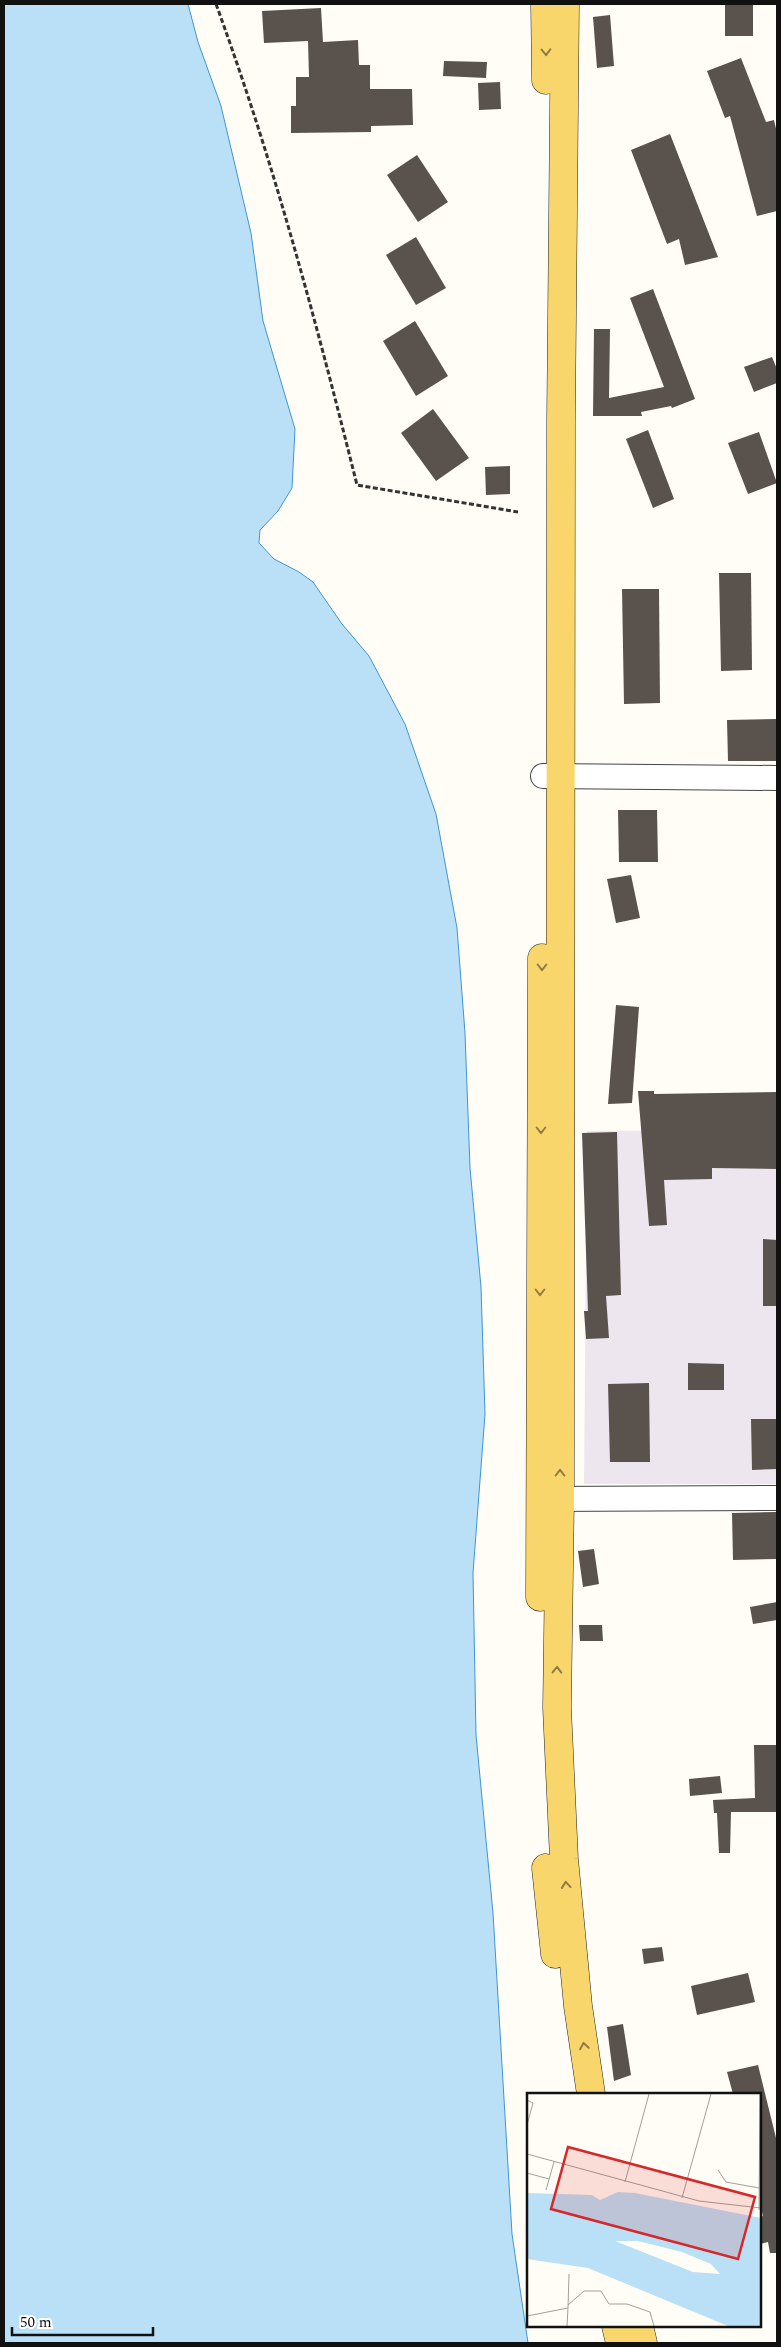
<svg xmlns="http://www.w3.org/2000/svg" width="781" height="2347" font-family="Spectral,serif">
<rect width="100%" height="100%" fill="#fffdf5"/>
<path fill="#eee6ef" d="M777 1130V1484H584L587 1131Z"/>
<path fill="#b9e0f7" stroke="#3f96cf" d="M4 4H188L198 42 221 106 251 233 263 321 295 429 292 488 278 511 260 530 259 543 274 559 299 572 313 582 342 624 369 656 405 724 436 814 457 928 465 1033 470 1168 481 1287 485 1414 473 1573 476 1735 493 1913 512 2234 528 2343H4Z"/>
<g fill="#5a524d">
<rect x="725" y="4" width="28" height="32"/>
<path d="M321 8 323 42 358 40 359 65H370V89H412L413 125 371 126V132L291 133V106H296V77H309L308 41 264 43 262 11Z"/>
<path d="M610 15 614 66 597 68 593 17Z"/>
<path d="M741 58 766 122 774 120 777 133V211L757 216 730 116 725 118 707 71Z"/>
<path d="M444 61 487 62 486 78 443 76Z"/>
<path d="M500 82 501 109 479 110 478 83Z"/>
<path d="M670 134 718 257 685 265 679 239 667 244 631 150Z"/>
<path d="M417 155 448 202 418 222 387 175Z"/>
<path d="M416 237 446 288 416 305 386 255Z"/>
<path d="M653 289 695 399 672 408 671 406 641 412 642 416H593L594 329H610L609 398 664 387 630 298Z"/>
<path d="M415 321 448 376 416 396 383 341Z"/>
<path d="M772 357 777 369V383L754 392 744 367Z"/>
<path d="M433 409 469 458 436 481 401 433Z"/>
<path d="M648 430 674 499 653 508 626 439Z"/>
<path d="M759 432 777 483 748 494 728 443Z"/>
<path d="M510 466V494L486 495 485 467Z"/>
<path d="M719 573H751L752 670 721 671Z"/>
<path d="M622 589H659L660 703 624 704Z"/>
<path d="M777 719V761H728L727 720Z"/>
<path d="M618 810H657L658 862H619Z"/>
<path d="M631 875 640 918 616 923 607 879Z"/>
<path d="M616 1005 639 1007 632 1103 608 1104Z"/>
<path d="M638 1091H654V1094L777 1092V1169L712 1168V1179L664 1180 667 1225 649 1226Z"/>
<path d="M617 1132 621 1295 606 1296 609 1338 586 1339 584 1311H588L582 1133Z"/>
<path d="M763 1239 777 1240V1306H763Z"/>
<path d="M688 1363 724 1364V1390H688Z"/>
<path d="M649 1383 650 1462H610L608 1384Z"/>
<path d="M751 1419H777V1469L752 1470Z"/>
<path d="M777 1512V1559L733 1560 732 1513Z"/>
<path d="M594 1549 599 1584 583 1587 578 1551Z"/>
<path d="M777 1602V1620L753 1624 750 1607Z"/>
<path d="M579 1625H602L603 1641H580Z"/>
<path d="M754 1745H777V1812H731L730 1853H719L717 1813H714L713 1800 755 1798Z"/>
<path d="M720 1776 722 1793 690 1796 689 1779Z"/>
<path d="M662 1947 664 1961 644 1964 642 1949Z"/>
<path d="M748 1973 755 2002 697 2015 691 1986Z"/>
<path d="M623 2024 631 2075 614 2081 607 2027Z"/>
<path d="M758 2065 777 2142V2253H770L768 2242 760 2244V2217L763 2216 760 2203V2095L763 2094H733L727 2072Z"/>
</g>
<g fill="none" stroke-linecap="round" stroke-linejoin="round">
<defs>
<g id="minor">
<path d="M543 776 777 778"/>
<path d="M541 1499 777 1498"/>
</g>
<g id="major">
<path d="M545 4 546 80"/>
<path d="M565 4 561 421 560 1499 557 1708 564 1859 578 2006 591 2094"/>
<path d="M540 1597 542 958"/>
<path d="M546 1868 555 1954"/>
<path d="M616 2326 620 2343"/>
<path d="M639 2326 643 2343"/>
</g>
</defs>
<use href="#minor" stroke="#444" stroke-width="26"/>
<use href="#major" stroke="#222" stroke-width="29"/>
<path stroke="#333" stroke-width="3" stroke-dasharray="5 2.5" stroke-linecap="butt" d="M216 4C274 163 316 321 357 485L518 512"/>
<use href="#minor" stroke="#fff" stroke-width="24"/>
<use href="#major" stroke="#f9d66b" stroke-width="28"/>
</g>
<defs><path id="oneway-chevron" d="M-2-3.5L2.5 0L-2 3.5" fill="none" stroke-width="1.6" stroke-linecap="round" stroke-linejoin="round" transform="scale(1.25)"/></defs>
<g stroke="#917d42">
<use href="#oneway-chevron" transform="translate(546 52) rotate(89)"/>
<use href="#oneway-chevron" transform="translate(542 967) rotate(90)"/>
<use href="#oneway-chevron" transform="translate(541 1130) rotate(90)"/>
<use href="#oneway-chevron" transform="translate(540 1292) rotate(90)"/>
<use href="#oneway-chevron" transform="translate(560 1473) rotate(-90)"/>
<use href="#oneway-chevron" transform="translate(557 1670) rotate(-89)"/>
<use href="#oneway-chevron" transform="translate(566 1885) rotate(-95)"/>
<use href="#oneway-chevron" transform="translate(584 2046) rotate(-99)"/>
</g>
<g transform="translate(527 2093)">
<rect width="234" height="234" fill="#fffdf5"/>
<path d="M91 99 108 100 234 125V233H201L61 175 0 166V100L65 102 73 107ZM88 148H111L155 159 184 171 193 181 166 179Z" fill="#b9e0f7" fill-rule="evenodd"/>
<path fill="none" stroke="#a09f9a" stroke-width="1" d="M0 7 6 10 0 32M0 61 172 108 234 115M191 77 199 89 232 95M0 80 22 86M98 89 122 1M19 97 27 69M155 105 184 1M232 117 233 1M41 212 57 198H74L82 211H100L123 219 127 233M0 223 41 215 42 181M40 233 41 215"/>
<path fill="#d62828" fill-opacity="0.15" stroke="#d62828" stroke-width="2.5" d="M41 54 228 104 211 166 24 116Z"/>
<rect width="234" height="234" fill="none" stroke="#111" stroke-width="2.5"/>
</g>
<rect width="781" height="2347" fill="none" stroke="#111111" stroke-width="10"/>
<path d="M12 2327v8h141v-8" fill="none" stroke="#111111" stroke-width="2.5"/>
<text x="20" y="2327" font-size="15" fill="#111111" stroke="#ffffff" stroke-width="4" paint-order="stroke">50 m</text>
</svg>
